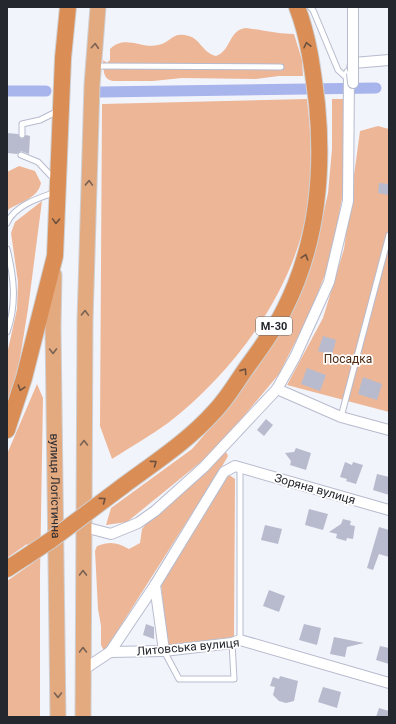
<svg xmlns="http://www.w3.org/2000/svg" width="396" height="724" font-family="Roboto,sans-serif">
<rect width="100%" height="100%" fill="#f2f4fc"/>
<g fill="#edb797">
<path d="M246 28C263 30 278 34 294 34L302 60 303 76H279L256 79 182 78 153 81H113C102 79 104 70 103 60L107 63 110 60V49C125 34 141 49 158 45 172 42 172 31 189 36 200 39 203 53 216 56 232 50 228 30 246 28Z"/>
<path d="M307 99C311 134 313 168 308 203 297 288 234 372 168 423 150 436 130 447 112 459L100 426 102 104Z"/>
<path d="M332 99H344L348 151 343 193 330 262 309 315 279 374 234 428 202 461 127 522 106 525 111 508 192 449 224 412 291 312 313 260 328 193 332 149Z"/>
<path d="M378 126 389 129V412L287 385 323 318 344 249 360 131Z"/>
<path d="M19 166 35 171 41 183C38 198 21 202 9 209L7 212V172Z"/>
<path d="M42 201 28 309 15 389 7 411V354L17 309 18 282 11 233 15 222Z"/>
<path d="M37 384 43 398 40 576V717H7V581L34 562 27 544 7 558V454Z"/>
<path d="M226 452 228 456 224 463 111 641 108 649H103L101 645V626L98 609 95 551 97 546C110 541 117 542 129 549L140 543 142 529 146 524Z"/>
<path d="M228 474 235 479 234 637 168 645 161 585Z"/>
</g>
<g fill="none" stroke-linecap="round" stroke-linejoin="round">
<g stroke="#a8b4ec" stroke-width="11">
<path d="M7 91H46"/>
<path d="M100 92 376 88"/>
</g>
</g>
<g fill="#b7bbcd">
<path d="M7 133 18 134 22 139 26 135 30 136 29 154 21 151 17 154 7 153Z"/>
<path d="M379 183 389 184V195L378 193Z"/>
<path d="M323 336 336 340 332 355 318 351Z"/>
<path d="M307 368 326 375 320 391 301 384Z"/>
<path d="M363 377 382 384 377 400 358 394Z"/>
<path d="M266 419 273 425 264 436 257 430Z"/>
<path d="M296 448 311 453 306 470 290 465 291 461 285 453 294 452Z"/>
<path d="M345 462 352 465 353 462 363 465 356 484 346 481 347 479 340 477Z"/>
<path d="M377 474 389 477V495L373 490Z"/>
<path d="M309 509 328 514 323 530 305 525Z"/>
<path d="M343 519 351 521 350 525 355 526 353 539 347 538 346 541 336 538 337 534 329 532 341 524Z"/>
<path d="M265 525 282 529 278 544 261 540Z"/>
<path d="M379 527 389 530V557L379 554 373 570 367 568Z"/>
<path d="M269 590 285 596 279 612 263 606Z"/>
<path d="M146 624 154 627V639L143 635Z"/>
<path d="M304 624 321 628 317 645 299 640Z"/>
<path d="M334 637 364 643 347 647 345 657 330 654Z"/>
<path d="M380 646 389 648V664L376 660Z"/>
<path d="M280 676 298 681 294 701 286 703 279 701 273 695 275 687 270 686 273 677 279 679Z"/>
<path d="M323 687 341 692 337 708 318 702Z"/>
<path d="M379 708 389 711V717H376Z"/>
</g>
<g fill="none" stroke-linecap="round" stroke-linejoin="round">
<defs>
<g id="service">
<path d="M310 7 313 10 338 70 349 80"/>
<path d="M94 66 281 67"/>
<path d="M22 135V124L40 120 58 111"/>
<path d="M21 155 38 162 54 179"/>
<path d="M7 223C15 205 39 198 56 192"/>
<path d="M7 249C14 277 17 304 7 332"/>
<path d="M341 417 389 235"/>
<path d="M240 640V468"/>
<path d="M164 651 179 679H234L232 643"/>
</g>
<g id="minor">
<path d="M352 70 353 63 389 60"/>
<path d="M277 389 341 417 389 430"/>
<path d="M84 527 111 534 138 523 155 511 204 467 277 389 295 357 329 282 348 201 349 73"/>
<path d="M155 585 164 651"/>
<path d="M110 652 155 585 224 472 235 466 389 510"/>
<path d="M83 670 110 652 164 651 232 643 240 640 389 683"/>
</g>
<g id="primary">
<path id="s1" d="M54 275 53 328 58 717"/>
<path d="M83 717 85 321 92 85 98 7"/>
</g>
<g id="trunk">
<path d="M7 430 24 378 55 256 63 58 68 7"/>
<path d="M123 486C154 463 188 441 214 412 228 398 238 379 250 363 262 346 275 329 284 310 317 245 324 176 317 104 313 72 309 38 297 7"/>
<path d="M7 569 27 556"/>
</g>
</defs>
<use href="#service" stroke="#b7bbcd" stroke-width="7"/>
<use href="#minor" stroke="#b7bbcd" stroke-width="12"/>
<use href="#primary" stroke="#cfcfd1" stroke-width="17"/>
<use href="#trunk" stroke="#cfcfd1" stroke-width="18"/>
<use href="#service" stroke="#fff" stroke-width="5"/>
<use href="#minor" stroke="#fff" stroke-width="10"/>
<use href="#primary" stroke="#e3aa80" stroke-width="15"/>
<use href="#trunk" stroke="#da8e56" stroke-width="16"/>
<defs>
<path id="minor-bridge" d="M352 73 353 83V7"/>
<path id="trunk-bridge" d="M27 556 51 540 123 486"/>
</defs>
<use href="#minor-bridge" stroke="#b7bbcd" stroke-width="12" stroke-linecap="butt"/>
<use href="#trunk-bridge" stroke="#cfcfd1" stroke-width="18" stroke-linecap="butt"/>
<use href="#minor-bridge" stroke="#fff" stroke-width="10"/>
<use href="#trunk-bridge" stroke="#da8e56" stroke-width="16"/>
</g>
<defs><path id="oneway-chevron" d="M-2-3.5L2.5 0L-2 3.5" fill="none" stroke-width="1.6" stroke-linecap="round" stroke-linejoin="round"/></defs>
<g stroke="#6d503e">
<use href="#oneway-chevron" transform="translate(307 45) rotate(-103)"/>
<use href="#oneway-chevron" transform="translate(56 221) rotate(92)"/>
<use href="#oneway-chevron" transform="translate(305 257) rotate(-72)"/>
<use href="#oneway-chevron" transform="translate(244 371) rotate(-55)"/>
<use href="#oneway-chevron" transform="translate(21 388) rotate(108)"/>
<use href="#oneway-chevron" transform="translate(154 463) rotate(-36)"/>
<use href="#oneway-chevron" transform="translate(103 500) rotate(-37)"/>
</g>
<g stroke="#7a6253">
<use href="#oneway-chevron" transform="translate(95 46) rotate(-86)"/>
<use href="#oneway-chevron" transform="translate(89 183) rotate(-88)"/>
<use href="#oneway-chevron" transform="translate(85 313) rotate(-88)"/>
<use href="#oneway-chevron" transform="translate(53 351) rotate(89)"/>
<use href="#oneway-chevron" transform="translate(84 443) rotate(-90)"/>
<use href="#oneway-chevron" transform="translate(83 573) rotate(-89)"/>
<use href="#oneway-chevron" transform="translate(83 650) rotate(-90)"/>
<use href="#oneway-chevron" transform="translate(58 695) rotate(90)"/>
</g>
<g text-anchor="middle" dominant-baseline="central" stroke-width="3.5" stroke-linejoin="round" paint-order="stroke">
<rect fill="#fff" stroke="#66686d" stroke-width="1" x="256" y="317" width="36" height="18" rx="3"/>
<g font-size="11" font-weight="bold" fill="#25272e">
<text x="274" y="326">М-30</text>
</g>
<g font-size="12" fill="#4e290f" stroke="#fff">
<text x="348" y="359">Посадка</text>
</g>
<g font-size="12" fill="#25272e" stroke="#fff">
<text stroke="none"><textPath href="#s1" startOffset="211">вулиця Логістична</textPath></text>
<text transform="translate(315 489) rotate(16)">Зоряна вулиця</text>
<text transform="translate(188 647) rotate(-5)">Литовська вулиця</text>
</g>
</g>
<rect width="396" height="724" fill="none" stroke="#25272e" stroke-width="16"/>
</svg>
